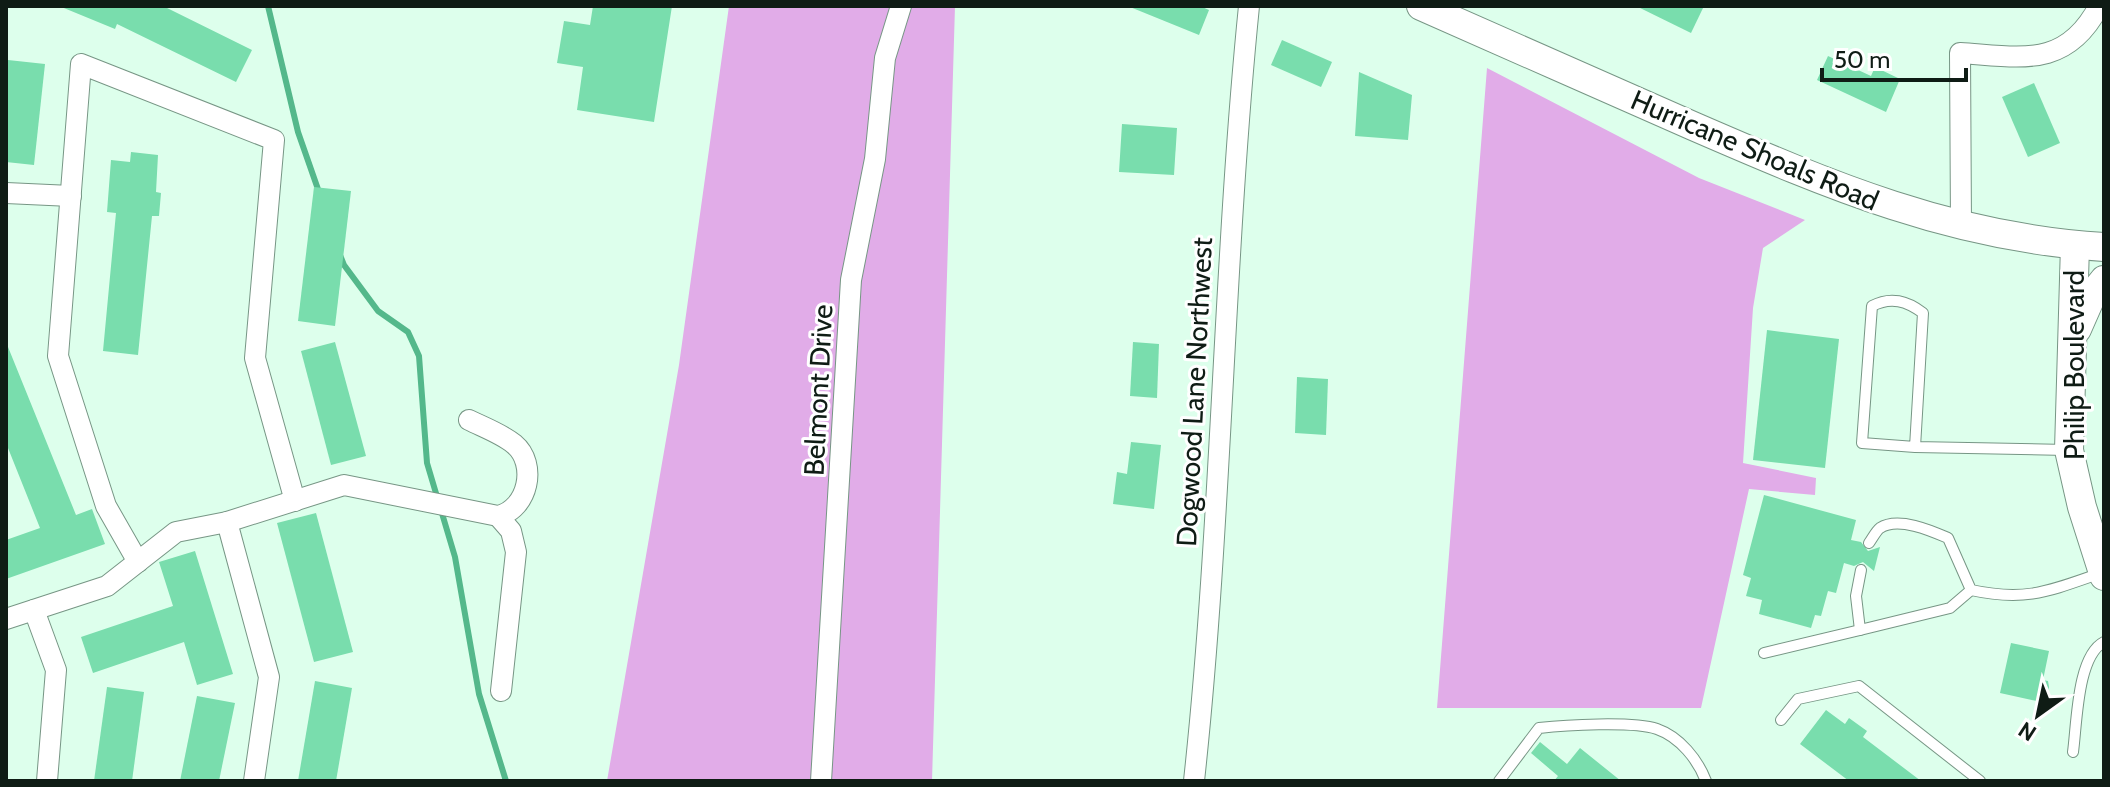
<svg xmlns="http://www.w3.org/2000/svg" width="2110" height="787" font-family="Cabin,sans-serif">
<rect width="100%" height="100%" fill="#ddffec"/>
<g fill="#e1ace8">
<path d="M729 6H955L932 781H607L679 365Z"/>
<path d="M1487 68 1699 178 1805 220 1763 248 1753 308 1743 463 1816 478 1815 495 1749 489 1701 708H1437Z"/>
</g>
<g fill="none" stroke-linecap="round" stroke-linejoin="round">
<g stroke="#54b88b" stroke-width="6">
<path d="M268 6 298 132 320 195"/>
<path d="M340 255 344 265 378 311 408 332 419 356 427 463 438 500"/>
<path d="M441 510 455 557 479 694 506 781"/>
</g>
</g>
<g fill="#79ddad">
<path d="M59 6H163L252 50 236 82 117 24 115 29Z"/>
<path d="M593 6H672L654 122 577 110 583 67 557 63 564 21 590 25Z"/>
<path d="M1200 6 1209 10 1199 35 1130 7Z"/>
<path d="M1636 6H1704L1691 33Z"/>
<path d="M1282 40 1332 62 1321 87 1271 65Z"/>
<path d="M1828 56 1871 76 1875 67 1900 79 1886 112 1817 80Z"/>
<path d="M8 60 45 64 34 165 6 162Z"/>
<path d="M1359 72 1412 95 1408 140 1355 136Z"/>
<path d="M2034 83 2060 143 2028 157 2002 97Z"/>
<path d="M1122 124 1177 128 1174 175 1119 172Z"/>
<path d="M131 152 158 155 156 192 161 193 159 216H152L138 355 103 351 116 213 107 212 111 160 130 162Z"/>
<path d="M314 187 351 191 335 326 298 321Z"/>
<path d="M1767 330 1839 339 1825 468 1753 460Z"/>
<path d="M6 342 76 515 92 509 105 544 6 579V540L40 528 6 443Z"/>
<path d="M335 342 366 456 331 465 301 351Z"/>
<path d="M1133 342 1159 344 1157 398 1130 396Z"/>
<path d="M1297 377 1328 379 1326 435 1295 433Z"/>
<path d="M1131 442 1161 445 1154 509 1113 504 1117 472 1127 474Z"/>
<path d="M1764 495 1856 520 1851 540 1861 542 1868 551 1880 547 1874 571 1863 562 1854 566 1844 563 1836 593 1828 591 1821 616 1815 615 1811 628 1759 614 1762 600 1746 596 1751 578 1743 575Z"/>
<path d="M316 513 353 652 314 662 277 523Z"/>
<path d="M195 551 233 674 197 685 184 642 93 673 81 637 173 606 159 562Z"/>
<path d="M2011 643 2049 651 2043 680 2048 681 2049 687 2046 703 2000 693Z"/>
<path d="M315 681 352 688 336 781H298Z"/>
<path d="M107 687 144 692 132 781H94Z"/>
<path d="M197 696 235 703 219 781H180Z"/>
<path d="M1826 710 1845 724 1849 718 1867 731 1863 737 1921 781H1849L1800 744Z"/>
<path d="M1540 742 1567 764 1580 748 1621 781H1554L1558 776 1531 753Z"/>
</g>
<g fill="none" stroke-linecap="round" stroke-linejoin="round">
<defs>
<g id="lane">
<path d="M1915 447 1923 313C1907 301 1891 296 1872 306L1862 443 1915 447 2067 450"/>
<path d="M1869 543C1872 539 1876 531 1880 528 1898 516 1932 531 1948 538L1971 590C2026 602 2049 591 2101 573"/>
<path d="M1861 570 1856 596 1860 630 1950 608 1971 590"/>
<path d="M1764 653 1860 630"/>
<path d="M1781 720 1798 699 1859 686 1980 781"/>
<path d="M2073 752C2077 723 2077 656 2104 642"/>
<path d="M1499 781 1539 728C1565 725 1633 721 1657 729 1680 737 1698 760 1706 781"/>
</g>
<g id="street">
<path d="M6 193 71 196"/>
<path d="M1961 227 1960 53C2021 57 2066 69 2099 6"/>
<path d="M498 516 511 531 516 552 501 691"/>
<path d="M227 522 269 677 254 781"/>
<path d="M138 562 106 506 58 356 81 64 274 140 255 358 295 501"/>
<path d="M34 610 56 670 47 781"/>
<path d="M6 619 107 586 176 532 227 522 344 485 498 516C528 509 538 464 514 444 502 434 483 427 469 420"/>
<path d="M821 781 851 280 875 159 885 58 901 6"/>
<path d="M1194 781C1222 523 1223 264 1249 6"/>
</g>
<g id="secondary">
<path d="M1421 6C1512 46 1602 86 1693 126 1829 185 1953 238 2104 247"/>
<path d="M2075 245 2069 450 2082 507 2104 576"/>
<path d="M2077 329 2092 295 2104 280"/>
</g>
</defs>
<use href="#lane" stroke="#779685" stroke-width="12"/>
<use href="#street" stroke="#779685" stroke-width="22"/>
<use href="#secondary" stroke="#779685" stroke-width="30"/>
<use href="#lane" stroke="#fff" stroke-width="10"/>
<use href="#street" stroke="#fff" stroke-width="20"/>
<use href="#secondary" stroke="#fff" stroke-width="28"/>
</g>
<g text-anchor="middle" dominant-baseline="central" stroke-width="6" stroke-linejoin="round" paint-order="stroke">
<g font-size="28" fill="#0f1c15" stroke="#fff">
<text transform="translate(1755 150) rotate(23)">Hurricane Shoals Road</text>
<text transform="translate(2074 365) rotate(-90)">Philip Boulevard</text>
<text transform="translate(818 390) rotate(-87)">Belmont Drive</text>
<text transform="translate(1194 392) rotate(-87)">Dogwood Lane Northwest</text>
</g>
</g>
<rect width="2110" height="787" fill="none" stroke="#0f1c15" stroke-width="16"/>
<g transform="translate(2038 715) rotate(213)" stroke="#ffffff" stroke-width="6" paint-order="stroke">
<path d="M0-6L14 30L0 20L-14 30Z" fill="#0f1c15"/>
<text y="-12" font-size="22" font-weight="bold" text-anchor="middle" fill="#0f1c15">N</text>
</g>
<path d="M1822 68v12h144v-12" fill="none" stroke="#0f1c15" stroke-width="4"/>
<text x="1834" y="68" font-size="24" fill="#0f1c15" stroke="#ffffff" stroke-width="6" paint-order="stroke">50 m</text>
</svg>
